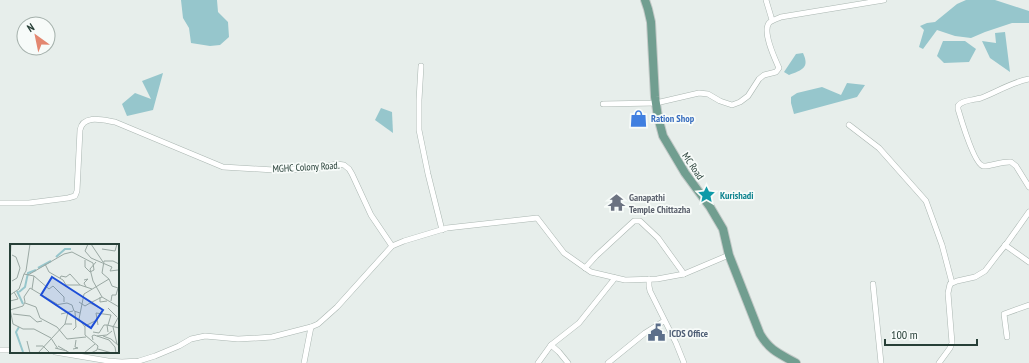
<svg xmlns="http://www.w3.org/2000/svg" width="1029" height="363" font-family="'PT Sans Narrow',sans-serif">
<rect width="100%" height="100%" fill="#e7eeeb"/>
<g fill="#96c6cc">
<path d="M181 0H217L218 12 228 22 229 37 220 45 210 46 191 43 189 28 183 18Z"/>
<path d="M966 0H995L1029 11V23H1012L985 32 971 38 955 36 937 30 923 49 919 47 924 30 920 26 927 23 935 22 957 4Z"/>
<path d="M1005 32 1010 72 990 58 982 41 996 43 995 33Z"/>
<path d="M943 41H965L976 49 969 62 944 63 937 56Z"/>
<path d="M803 53C810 68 802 70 789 75L784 72 796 54Z"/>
<path d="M163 73 153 110 127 116 122 104 135 93 151 99 142 81Z"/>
<path d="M847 83 865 85 857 97 794 114 791 103V97L797 93 822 87 841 95Z"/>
<path d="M381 108 392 112 393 133 375 120Z"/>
</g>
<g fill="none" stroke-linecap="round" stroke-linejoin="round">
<defs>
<g id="minor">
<path d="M766 0 772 20"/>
<path d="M421 66 419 100V130L428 174 442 230"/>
<path d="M1029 79C1012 82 997 92 981 98 974 100 962 100 958 106V109C961 119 974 164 983 166 989 167 1002 161 1011 162L1016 166 1029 187"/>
<path d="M603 104 656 103 699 93 708 94 720 101 732 105 740 102 748 96 759 79 764 75 776 72 779 68C775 59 762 32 769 23 772 20 777 19 781 17L884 0"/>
<path d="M849 125 879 148 926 201 942 245 952 283"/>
<path d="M0 203H29L68 198 75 196 77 191 80 130C83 114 103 120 115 122L223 167 274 170 312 169 337 164 344 165 349 169 352 174 371 215 392 246"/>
<path d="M1005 245 1029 262"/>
<path d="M585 268 596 256 634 221H640L658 238 684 274"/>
<path d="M649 279V286L650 291 676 343 684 363"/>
<path d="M873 284 881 363"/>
<path d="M1007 337 1004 314 1029 305"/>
<path d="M551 345 559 352 568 363"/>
<path d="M0 350H11"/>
<path d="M55 352 108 361 122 362 139 361 155 356 179 346 191 339 205 336 238 339 258 338 272 337 311 327 318 324 337 307 392 246 404 241 447 228 537 218 564 253 591 272 625 280 657 279 684 274 729 255"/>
<path d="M304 363 311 327"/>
<path d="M538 363 551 345 579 323 615 278"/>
<path d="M608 363 645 333 664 321"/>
<path d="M939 363 950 348 952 343 948 293 950 284 957 281 975 277 985 271 998 254 1007 243 1029 212"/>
</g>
<path id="primary" d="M645 0 648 9 651 22 655 97 658 117 663 136 685 173 710 207 723 229 729 255 760 334C770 351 780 354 796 363"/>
</defs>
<use href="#minor" stroke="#aab6b1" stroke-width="6"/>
<use href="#primary" stroke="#c3c9c7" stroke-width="10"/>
<use href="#minor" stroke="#fff" stroke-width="5"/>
<use href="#primary" stroke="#719e90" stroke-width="8"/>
</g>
<defs>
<symbol id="shop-bare" viewBox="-9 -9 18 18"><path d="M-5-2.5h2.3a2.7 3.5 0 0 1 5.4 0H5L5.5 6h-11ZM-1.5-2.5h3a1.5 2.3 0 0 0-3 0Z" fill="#3f7fe0" stroke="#f7fbf9" stroke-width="2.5" paint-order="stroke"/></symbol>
<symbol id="sight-bare" viewBox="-9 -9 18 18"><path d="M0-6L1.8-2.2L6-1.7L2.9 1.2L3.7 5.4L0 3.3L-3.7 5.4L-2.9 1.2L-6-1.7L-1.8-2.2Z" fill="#0f9aa8" stroke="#f7fbf9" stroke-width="2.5" paint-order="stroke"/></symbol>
<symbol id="temple-bare" viewBox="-9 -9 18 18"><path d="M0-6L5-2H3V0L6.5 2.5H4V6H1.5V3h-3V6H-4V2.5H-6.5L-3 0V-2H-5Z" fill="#6b7280" stroke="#f7fbf9" stroke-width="2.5" paint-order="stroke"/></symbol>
<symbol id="civic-bare" viewBox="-9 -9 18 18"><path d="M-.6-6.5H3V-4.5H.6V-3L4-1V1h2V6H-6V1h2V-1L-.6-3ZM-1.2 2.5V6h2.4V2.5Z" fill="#5c6f8a" stroke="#f7fbf9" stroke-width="2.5" paint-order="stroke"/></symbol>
</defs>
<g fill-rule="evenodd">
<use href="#shop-bare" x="626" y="106" width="25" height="25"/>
<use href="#sight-bare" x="694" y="182" width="25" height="25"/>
<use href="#temple-bare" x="604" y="190" width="25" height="25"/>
<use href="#civic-bare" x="644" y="320" width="25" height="25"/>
</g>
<g text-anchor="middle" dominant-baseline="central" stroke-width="3.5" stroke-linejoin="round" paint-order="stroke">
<g font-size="10" font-weight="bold" fill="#366cbe" stroke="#f7fbf9" text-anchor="start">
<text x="651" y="118">Ration Shop</text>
</g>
<g font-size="10" fill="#273f37" stroke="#f7fbf9">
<text transform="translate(693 166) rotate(56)">MC Road</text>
<text transform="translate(306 167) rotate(-3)">MGHC Colony Road.</text>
</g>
<g font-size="10" font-weight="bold" fill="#0d838f" stroke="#f7fbf9" text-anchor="start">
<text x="720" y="195">Kurishadi</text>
</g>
<g font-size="10" font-weight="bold" fill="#5b616d" stroke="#f7fbf9" text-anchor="start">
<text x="629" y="197">Ganapathi<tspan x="629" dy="12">Temple Chittazha</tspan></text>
</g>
<g font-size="10" font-weight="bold" fill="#4e5e75" stroke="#f7fbf9" text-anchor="start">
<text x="669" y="333">ICDS Office</text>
</g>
</g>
<g transform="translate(10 244)">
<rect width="109" height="109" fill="#e7eeeb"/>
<path fill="none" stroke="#96c6cc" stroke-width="2" d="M46 13 55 5H61M28 24 41 17M7 47 13 60M9 48 15 43 18 29 26 26M9 83 6 88 13 108"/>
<path fill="none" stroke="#9aa8a3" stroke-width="1" d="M20 0 16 27 14 30 24 32 39 45 43 42 54 53V58M78 0 75 7 81 14 102 23 100 27 108 26M81 0 93 18M92 5 105 7 107 0M2 11 6 13 10 24 7 34 2 37M75 16V23L80 28M0 18 1 0M86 18 80 25 83 37 92 53 109 63M35 20 39 28 53 36 56 41H70M18 31 54 10 62 8 83 19 84 26 80 28M50 34 51 32 56 33 60 30 70 41 82 45M99 35 102 42 108 44 106 51H102L101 57M74 36 78 35 74 39 76 43M22 45 24 32M0 51 9 45 14 30M90 53V58L97 57M0 57 8 55 4 48M69 58 75 62 80 59 88 63M15 59 26 63 30 74 47 83 57 95 76 93M80 59 92 53M45 61 57 59 62 61 64 67 70 69M98 64 107 73M0 65 3 80 13 85H24L41 94 48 105M0 66 13 62 15 58 14 53 20 44 47 60M58 68 55 80H62M3 70 20 72 27 78 32 77M51 70 63 67M88 81 86 69 101 71 98 81M75 82 87 76M63 86 66 83 65 68M83 88 89 89 94 81H97M98 88 97 81 109 84M87 92 97 91 102 87M93 92 101 95 109 102M83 96 82 92 84 91 99 96 105 103 106 109M17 97 20 109M107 100 103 83 109 72M26 102H33L40 109M48 102 60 109M45 104 57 107M63 105 68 104 65 103 66 96M88 105 102 109M28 109 55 80M74 109 85 100M81 109 87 106 88 102 75 91V83L69 75 74 50 99 35 92 29 94 17H103L109 20"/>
<path fill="#1d4ed8" fill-opacity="0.15" stroke="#1d4ed8" stroke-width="2" d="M42 33 93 66 81 84 31 51Z"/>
<rect width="109" height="109" fill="none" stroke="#273f37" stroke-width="2"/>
</g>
<g transform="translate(36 36) rotate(327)"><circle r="19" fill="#f7fbf9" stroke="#a4b0ab"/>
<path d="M0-3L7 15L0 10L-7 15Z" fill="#e38770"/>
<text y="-6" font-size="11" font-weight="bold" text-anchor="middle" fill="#273f37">N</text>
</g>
<path d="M885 339v6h92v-6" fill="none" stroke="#273f37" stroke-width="2"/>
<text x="891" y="339" font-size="12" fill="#273f37" stroke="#f7fbf9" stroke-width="3" paint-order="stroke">100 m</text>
</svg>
